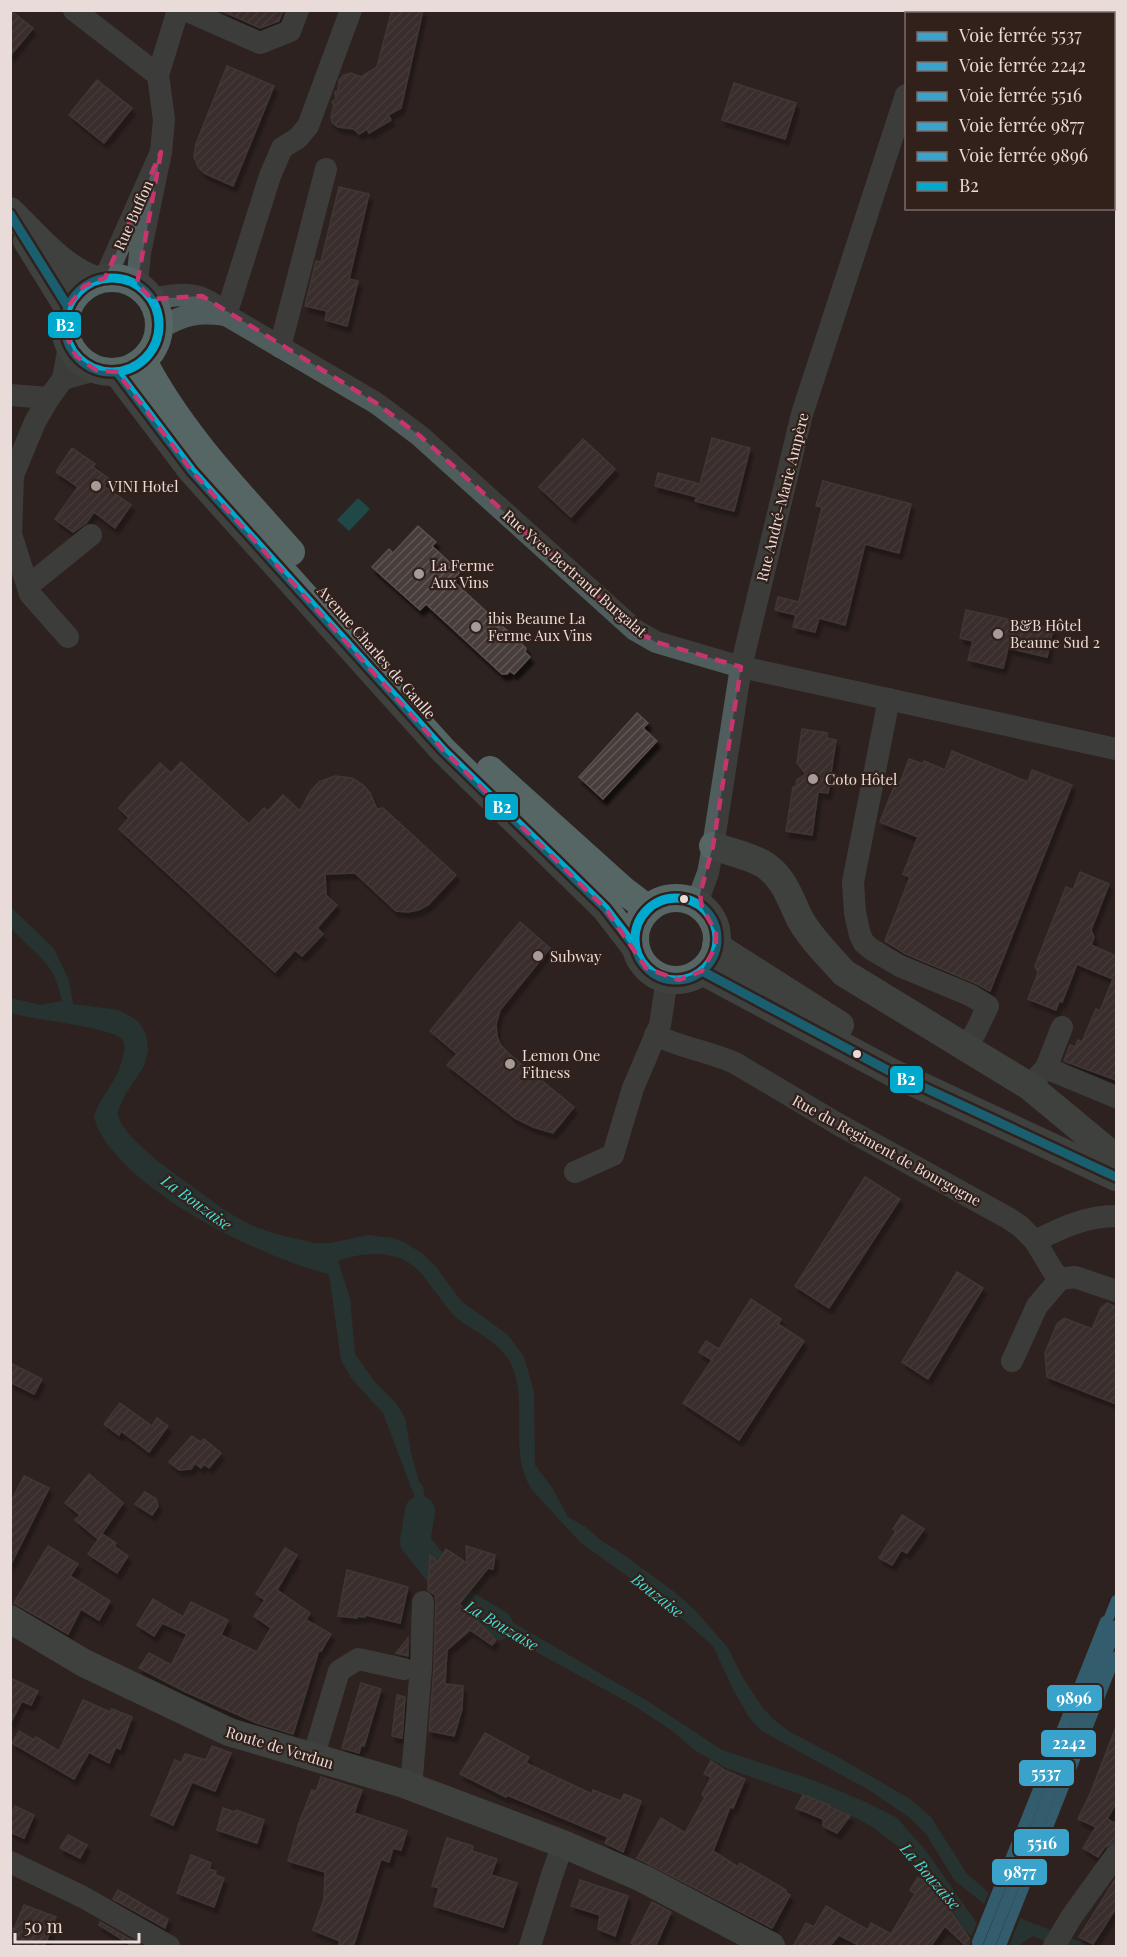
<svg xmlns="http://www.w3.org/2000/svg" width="1127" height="1957" font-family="'Playfair Display',serif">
<defs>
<pattern id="building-hatch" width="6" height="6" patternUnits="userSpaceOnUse" patternTransform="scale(1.5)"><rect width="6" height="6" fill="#463d3b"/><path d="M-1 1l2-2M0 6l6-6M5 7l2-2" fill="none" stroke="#615857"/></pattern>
<filter id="shadow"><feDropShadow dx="3.5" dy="6" stdDeviation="1.5" flood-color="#0009"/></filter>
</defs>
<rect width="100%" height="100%" fill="#2d2320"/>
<g fill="#1f4846">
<path d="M358 498 370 509 349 531 337 520Z"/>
<path d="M11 907 54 949 69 980 73 1004 119 1010 138 1021 146 1034 148 1051 144 1066 125 1095 117 1113 121 1123 131 1137 156 1160 227 1212 249 1224 272 1233 314 1243H331L368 1235 392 1238 404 1242 423 1254 437 1268 461 1301 508 1335 524 1357 534 1392 535 1465 553 1489 568 1517 586 1527 599 1539 624 1555 673 1591 695 1610 728 1648 743 1678 762 1707 773 1719 790 1732 838 1757 910 1799 931 1817 967 1874 986 1890 1007 1913 1091 1946H1057L1033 1936 1022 1943 1020 1946H982L962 1928 908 1854 871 1826 830 1805 726 1768 696 1751 671 1730 633 1705 474 1618 462 1607 468 1599 494 1614 514 1623 649 1702 722 1750 813 1780 863 1801 897 1818 926 1851 978 1925 996 1942 1002 1926 982 1902 955 1881 926 1834 910 1818 869 1790 762 1731 749 1717 733 1689 713 1646 662 1601 581 1543 534 1492C508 1458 527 1409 514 1371 504 1343 479 1335 458 1319 449 1312 444 1302 437 1294 429 1284 421 1270 409 1263 388 1250 360 1253 338 1261L350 1298 355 1354 375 1382 396 1403 405 1418 411 1453 419 1482 423 1486 426 1506 420 1540 421 1548 416 1555 411 1539 415 1515 414 1495 383 1413 351 1378 341 1360 329 1274C263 1259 113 1186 94 1117 99 1098 114 1085 120 1067 122 1060 127 1047 123 1040 114 1027 31 1020 11 1013V998L40 1005 62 1001C54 960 35 955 11 928Z"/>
</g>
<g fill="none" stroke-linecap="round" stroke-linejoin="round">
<path stroke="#1f4846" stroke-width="30" d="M420 1511 415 1542 466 1606 498 1625"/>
</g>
<g fill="url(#building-hatch)" stroke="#59504d" stroke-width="1.5" filter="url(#shadow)">
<path d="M10 10 33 28 10 56Z"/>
<path d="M220 10H283L279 21 260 28Z"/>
<path d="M392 10H423L401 108 388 115 391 120 369 133 367 129 359 134 354 129 338 127 332 122 331 117 334 105 332 102 336 99 335 92 338 90 339 80 344 75 351 73 361 77 377 67Z"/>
<path d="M227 66 274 86 233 186 204 173 199 168 194 157 196 144Z"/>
<path d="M97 80 132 108 104 143 69 115Z"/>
<path d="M734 83 796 103 785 139 722 120Z"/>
<path d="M339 187 369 194 349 279 358 281 347 326 325 320 327 311 305 306 316 261 321 262Z"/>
<path d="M712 438 750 448 734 511 695 501 697 497 655 486 658 473 700 484Z"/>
<path d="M583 439 615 469 571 517 539 487Z"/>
<path d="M72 448 95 464 93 467 109 479 104 486 131 505 115 528 94 512 86 523 73 532 55 519 78 487 56 472Z"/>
<path d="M823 481 911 504 899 553 865 544 845 625 819 618 815 632 793 627 796 615 775 610 778 597 799 602 822 507 816 506Z"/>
<path d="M418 526 436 542 432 546 460 572 452 580 526 648 525 652 530 657 514 674 510 671 507 674H502L426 604 420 610 372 567 389 549 393 553Z"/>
<path d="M966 610 1053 629 1047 657 1008 648 1003 668 968 660 973 641 960 638Z"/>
<path d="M637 713 648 723 643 728 657 741 656 742 603 799 579 777Z"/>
<path d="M802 729 827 733V738L836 740 828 793 818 792 812 835 786 831 793 787H796L797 780 806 774 797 763Z"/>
<path d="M952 751 1028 782 1032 770 1072 785 990 991 975 983 906 954 885 941 910 877 903 874 918 837 880 822 896 782 900 783 909 759 923 764 924 761 945 770Z"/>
<path d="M181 762 249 824 264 808 268 811 283 795 300 811 310 792 319 782 335 776 352 778 363 785 370 793 377 809 383 808 456 875 428 905 418 910 408 912 396 911 355 873 325 874 326 895 337 905 317 928 323 934 302 956 295 950 275 972 119 829 129 818 119 808 129 796 160 763 171 773Z"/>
<path d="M1080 872 1109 884 1091 930 1094 937 1091 945 1116 956V1080L1064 1061 1070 1045 1075 1047 1078 1040 1082 1042 1096 1009 1100 1011 1113 979 1077 964 1062 1002 1059 1001 1056 1010 1028 999 1038 973 1035 966 1066 887 1073 890Z"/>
<path d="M520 922 550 948 500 1010 496 1024 497 1036 500 1044 508 1053 574 1107 553 1133 533 1127 515 1118 447 1065 457 1054 430 1031Z"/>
<path d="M865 1177 900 1199 829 1308 795 1286Z"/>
<path d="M957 1272 983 1288 928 1379 902 1362Z"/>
<path d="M751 1299 781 1319 778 1324 804 1341 739 1440 683 1403 712 1360 699 1352 706 1341 719 1349Z"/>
<path d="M1107 1303 1116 1307V1404L1047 1377 1045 1353 1057 1324 1064 1318 1092 1329 1101 1308Z"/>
<path d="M10 1363 42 1379 34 1394 10 1382Z"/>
<path d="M120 1403 152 1426 157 1418 168 1426 149 1452 121 1431 119 1435 104 1424Z"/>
<path d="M192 1436 201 1442 204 1439 221 1453 209 1468 204 1464 201 1468 195 1463 191 1469 179 1470 169 1462Z"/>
<path d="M89 1474 123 1503 98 1539 75 1520 80 1515 65 1503Z"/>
<path d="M24 1476 49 1488 10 1566V1504Z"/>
<path d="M145 1492 156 1499 158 1506 152 1515 135 1504Z"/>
<path d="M902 1515 924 1529 907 1553 901 1550 892 1565 879 1558 896 1531 893 1529Z"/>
<path d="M102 1534 116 1543 114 1546 128 1556 117 1573 88 1554Z"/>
<path d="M48 1546 78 1564 70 1576 110 1601 99 1620 81 1609 68 1634 14 1603Z"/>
<path d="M466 1546 495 1555 493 1569 488 1568 459 1604 496 1640 492 1645 470 1630 447 1650 445 1684 463 1686 462 1709 454 1736 429 1731 434 1668 436 1602 435 1595 428 1590 430 1555 438 1562 446 1549 467 1563Z"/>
<path d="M285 1548 297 1555 277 1590 310 1613 306 1620 331 1634 321 1651 319 1650 293 1734 257 1723 186 1692 139 1668 149 1653 171 1665 187 1634 162 1623 154 1636 137 1625 153 1599 183 1617 191 1602 228 1620 221 1635 257 1652 271 1628 254 1616 265 1600 256 1594Z"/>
<path d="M347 1570 408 1587 400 1623 366 1615 365 1617 357 1616V1618L338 1616Z"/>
<path d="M408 1638V1656L396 1653Z"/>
<path d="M10 1678 38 1691 31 1705 22 1701 10 1724Z"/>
<path d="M361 1683 381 1689 364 1746 361 1745 359 1753 342 1748Z"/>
<path d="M397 1695 405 1697 402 1738 392 1736Z"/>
<path d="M83 1700 110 1712 112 1709 132 1717 120 1749 116 1747 109 1763 89 1752 74 1779 12 1743 19 1731 34 1740 36 1737 59 1751Z"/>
<path d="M1116 1727V1803L1107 1819 1116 1824V1842L1105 1847 1098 1857 1083 1848 1096 1827 1078 1819 1091 1792Z"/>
<path d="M485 1733 529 1757 526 1763 592 1794 593 1790 621 1801 624 1794 641 1801 623 1852 605 1843 608 1837 507 1795 506 1797 460 1774Z"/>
<path d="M212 1746 231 1753 215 1791 192 1782 173 1825 151 1815 175 1760 181 1763 185 1754 206 1760Z"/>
<path d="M711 1761 726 1771 745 1779 733 1808 730 1807 713 1851 738 1867 740 1863 786 1890 785 1892 790 1895 772 1928 637 1858 661 1818 685 1833 705 1797 702 1795 711 1777 704 1774Z"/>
<path d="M321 1777 362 1790 354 1813 407 1831 401 1850 393 1848 389 1862 381 1859 353 1947H338L340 1941 313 1930 324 1899 325 1872 288 1861 299 1823 312 1790 316 1791Z"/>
<path d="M803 1795 830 1805 829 1806 850 1816 837 1833 823 1826V1819L796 1808Z"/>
<path d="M15 1806 34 1815 24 1838 10 1832V1817Z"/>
<path d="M223 1808 235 1812 236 1810 264 1820 257 1843 217 1830Z"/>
<path d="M68 1835 87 1845 80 1858 60 1848Z"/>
<path d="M447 1838 473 1846 472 1851 497 1859 491 1875 517 1883 503 1927 434 1906 439 1888 432 1886Z"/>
<path d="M191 1855 211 1863 209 1869 216 1871 215 1875 224 1878 214 1907 177 1893Z"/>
<path d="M918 1877 924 1881 926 1877 974 1945 972 1947H967L945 1926 930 1947H862L839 1935 829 1947H793L806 1923 814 1927 826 1906 868 1930 871 1923 891 1934 915 1894 910 1890Z"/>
<path d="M1116 1878V1908L1093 1944 1079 1937Z"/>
<path d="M580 1880 628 1896 615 1936 598 1929 600 1915 571 1906Z"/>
<path d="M118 1890 168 1919 165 1928 113 1899Z"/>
<path d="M652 1902 671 1912 655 1947H638L631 1943Z"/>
<path d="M24 1905 56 1917 44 1947H10V1927L14 1929Z"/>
<path d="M100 1922 143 1947H134L99 1925Z"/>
</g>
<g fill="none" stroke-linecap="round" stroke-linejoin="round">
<g stroke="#4f5d5c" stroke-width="22">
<path d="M74 10 158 75"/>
<path d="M185 10 260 43 290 31 298 10"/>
<path d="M351 10 308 126 298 138 282 148 270 176 226 315 376 403 420 436 635 630 656 642 741 667 1116 749"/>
<path d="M933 14 934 10"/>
<path d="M161 152 164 120 158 75 178 10"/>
<path d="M105 278 161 152 140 253 137 284"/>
<path d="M152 299C183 293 202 290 226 315 198 311 183 314 159 329"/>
<path d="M69 346 63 379 96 370"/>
<path d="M280 347 326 169"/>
<path d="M63 379 49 398 35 422 13 475 11 534 30 594 68 637"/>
<path d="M10 395 49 398"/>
<path d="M28 586 91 535"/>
<path d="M889 699 853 882 855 913 860 935 864 943 871 949 900 966 970 995 988 1006 975 1033 965 1046"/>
<path d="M702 908 700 894 708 873 713 846 741 667 802 414 906 95"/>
<path d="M655 1035C681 1048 709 1051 735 1063L836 1123 1008 1218 1020 1226 1035 1241C1061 1228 1086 1216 1116 1216"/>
<path d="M1046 1068 1062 1027"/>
<path d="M1029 1086 1046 1068 1116 1097"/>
<path d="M575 1172 613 1155 633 1088 660 1025 667 979"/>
<path d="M1035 1241 1053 1271 1060 1279 1075 1277 1116 1291"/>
<path d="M1012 1361 1037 1306 1060 1279"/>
<path d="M313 1758 339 1671 358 1659 404 1669"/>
<path d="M411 1788 421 1667 423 1602"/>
<path d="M10 1862 83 1897 169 1946"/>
<path d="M530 1946 552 1875 563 1844"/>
<path d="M1054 1946 1072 1916 1116 1855"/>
</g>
<g stroke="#566665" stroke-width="28">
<path d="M10 211C36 236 62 269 96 280"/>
<path d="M27 241 68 307"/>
<circle cx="112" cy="325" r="47"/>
<path d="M143 361C180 433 238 492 291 552"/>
<path d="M117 372 192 471 443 750 605 908 635 947"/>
<path d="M490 770 623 890 648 909"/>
<path d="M713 846C730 852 751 856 765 865 785 879 790 899 800 919 811 939 829 956 844 973L1029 1086 1116 1158"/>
<circle cx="676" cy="939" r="41"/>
<path d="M716 946 840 1025"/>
<path d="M702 971 893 1073 1116 1177"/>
<path d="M10 1619 84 1663 229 1732 401 1783 563 1844 642 1878 771 1946"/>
</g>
<defs>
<g id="bus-1">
<path d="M10 214 68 307"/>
<circle cx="112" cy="325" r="47"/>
<path d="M117 372 192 471 443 750 605 908 635 947"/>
<circle cx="676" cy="939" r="41"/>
<path d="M702 971 893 1073 1116 1177"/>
</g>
</defs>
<use href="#bus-1" stroke="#32201b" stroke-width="14"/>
<use href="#bus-1" stroke="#00a9ce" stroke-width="9"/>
<defs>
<path id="rail-1" d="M977 1946 1116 1600"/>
<path id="rail-2" d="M988 1946 1116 1625"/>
<path id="rail-3" d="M1001 1946 1116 1656"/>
<path id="rail-4" d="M990 1946 1116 1631"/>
<path id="rail-5" d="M977 1942 1105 1621"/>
</defs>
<use href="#rail-1" stroke="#32201b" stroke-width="15"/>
<use href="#rail-2" stroke="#32201b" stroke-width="15"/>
<use href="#rail-3" stroke="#32201b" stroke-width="15"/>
<use href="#rail-4" stroke="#32201b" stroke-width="15"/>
<use href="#rail-5" stroke="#32201b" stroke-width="15"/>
<use href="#rail-1" stroke="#3aa3cb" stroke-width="10"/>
<use href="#rail-2" stroke="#3aa3cb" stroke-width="10"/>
<use href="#rail-3" stroke="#3aa3cb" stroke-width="10"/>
<use href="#rail-4" stroke="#3aa3cb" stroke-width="10"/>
<use href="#rail-5" stroke="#3aa3cb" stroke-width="10"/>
</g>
<path d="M0 0H1127V1957H0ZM161 152 137 284 152 299 202 296 376 403 420 436 635 630 656 642 741 667 713 846 700 894 702 908 716 932V946L702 971 679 980 646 968 605 908 443 750 192 471 117 372 96 370 76 356 65 333 68 307 84 286 105 278Z" fill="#2d2320" fill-opacity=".55" fill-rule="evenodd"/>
<path fill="none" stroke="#c8356e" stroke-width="4.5" stroke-dasharray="12 8" stroke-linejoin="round" d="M161 152 137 284 152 299 202 296 376 403 420 436 635 630 656 642 741 667 713 846 700 894 702 908 716 932V946L702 971 679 980 646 968 605 908 443 750 192 471 117 372 96 370 76 356 65 333 68 307 84 286 105 278Z"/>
<g fill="#a79b98" stroke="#32201b" stroke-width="2">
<circle cx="96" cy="486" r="6"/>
<circle cx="419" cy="574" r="6"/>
<circle cx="476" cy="627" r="6"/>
<circle cx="998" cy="634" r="6"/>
<circle cx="813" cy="779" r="6"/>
<circle cx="538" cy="956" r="6"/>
<circle cx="510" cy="1064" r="6"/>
</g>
<g fill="#e9dcd8" stroke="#32201b" stroke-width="2">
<circle cx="684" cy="899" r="5"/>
<circle cx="857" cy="1054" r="5"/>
</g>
<g text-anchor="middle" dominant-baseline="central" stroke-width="4.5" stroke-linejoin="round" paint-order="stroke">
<g font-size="15" fill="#e9dcd8" stroke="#32201b">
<text transform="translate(133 215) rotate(-66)">Rue Buffon</text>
<text transform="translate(782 497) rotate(-76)">Rue André-Marie Ampère</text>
<text transform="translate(575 573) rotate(41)">Rue Yves Bertrand Burgalat</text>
<text transform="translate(377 652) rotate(49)">Avenue Charles de Gaulle</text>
<text transform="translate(887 1150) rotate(29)">Rue du Regiment de Bourgogne</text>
<text transform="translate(280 1747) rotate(17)">Route de Verdun</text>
</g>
<g font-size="15" fill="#e9dcd8" stroke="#32201b" text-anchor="start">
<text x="108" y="486">VINI Hotel</text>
<text x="431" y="565">La Ferme<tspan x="431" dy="17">Aux Vins</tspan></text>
<text x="488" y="618">ibis Beaune La<tspan x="488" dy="17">Ferme Aux Vins</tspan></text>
<text x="1010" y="625">B&amp;B Hôtel<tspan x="1010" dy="17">Beaune Sud 2</tspan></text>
<text x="825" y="779">Coto Hôtel</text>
<text x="550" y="956">Subway</text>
<text x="522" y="1055">Lemon One<tspan x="522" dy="17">Fitness</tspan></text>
</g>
<g font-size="16" font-style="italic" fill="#44dcd5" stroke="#32201b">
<text transform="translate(197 1202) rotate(36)">La Bouzaise</text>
<text transform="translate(658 1595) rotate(38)">Bouzaise</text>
<text transform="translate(502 1625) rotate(31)">La Bouzaise</text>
<text transform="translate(931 1876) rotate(49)">La Bouzaise</text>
</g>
</g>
<g stroke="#32201b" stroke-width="2">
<rect x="47" y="311" width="35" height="28" rx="6" fill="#00a9ce"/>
<rect x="484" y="793" width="35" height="28" rx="6" fill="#00a9ce"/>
<rect x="889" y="1065" width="35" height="29" rx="6" fill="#00a9ce"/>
<rect x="1046" y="1684" width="57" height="28" rx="6" fill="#3aa3cb"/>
<rect x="1040" y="1729" width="57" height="29" rx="6" fill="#3aa3cb"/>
<rect x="1018" y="1759" width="57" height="28" rx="6" fill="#3aa3cb"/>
<rect x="1013" y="1828" width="57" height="29" rx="6" fill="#3aa3cb"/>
<rect x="991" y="1858" width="57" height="28" rx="6" fill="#3aa3cb"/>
</g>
<g font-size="16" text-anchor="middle" font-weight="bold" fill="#fff">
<text x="65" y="331">B2</text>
<text x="502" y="813">B2</text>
<text x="906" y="1085">B2</text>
<text x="1074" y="1704">9896</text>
<text x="1069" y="1749">2242</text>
<text x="1046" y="1779">5537</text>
<text x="1042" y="1849">5516</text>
<text x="1020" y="1878">9877</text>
</g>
<rect width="1127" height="1957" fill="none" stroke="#e9dcd8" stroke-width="24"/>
<rect x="905" y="12" width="210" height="198" fill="#32201b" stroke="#7b6b67" stroke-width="1.5"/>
<rect x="917" y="32" width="30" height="9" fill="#3aa3cb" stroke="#7b6b67" stroke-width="1.5"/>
<text x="959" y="42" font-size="18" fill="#e9dcd8">Voie ferrée 5537</text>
<rect x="917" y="62" width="30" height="9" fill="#3aa3cb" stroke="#7b6b67" stroke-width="1.5"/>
<text x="959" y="72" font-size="18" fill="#e9dcd8">Voie ferrée 2242</text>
<rect x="917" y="92" width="30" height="9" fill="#3aa3cb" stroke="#7b6b67" stroke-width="1.5"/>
<text x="959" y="102" font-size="18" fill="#e9dcd8">Voie ferrée 5516</text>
<rect x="917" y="122" width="30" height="9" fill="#3aa3cb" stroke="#7b6b67" stroke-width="1.5"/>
<text x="959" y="132" font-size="18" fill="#e9dcd8">Voie ferrée 9877</text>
<rect x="917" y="152" width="30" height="9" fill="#3aa3cb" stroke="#7b6b67" stroke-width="1.5"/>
<text x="959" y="162" font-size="18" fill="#e9dcd8">Voie ferrée 9896</text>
<rect x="917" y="182" width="30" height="9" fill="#00a9ce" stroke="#7b6b67" stroke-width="1.5"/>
<text x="959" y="192" font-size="18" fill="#e9dcd8">B2</text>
<path d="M15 1933v9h124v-9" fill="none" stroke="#e9dcd8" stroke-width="3"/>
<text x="24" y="1933" font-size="18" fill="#e9dcd8" stroke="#32201b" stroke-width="4.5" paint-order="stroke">50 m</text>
</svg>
